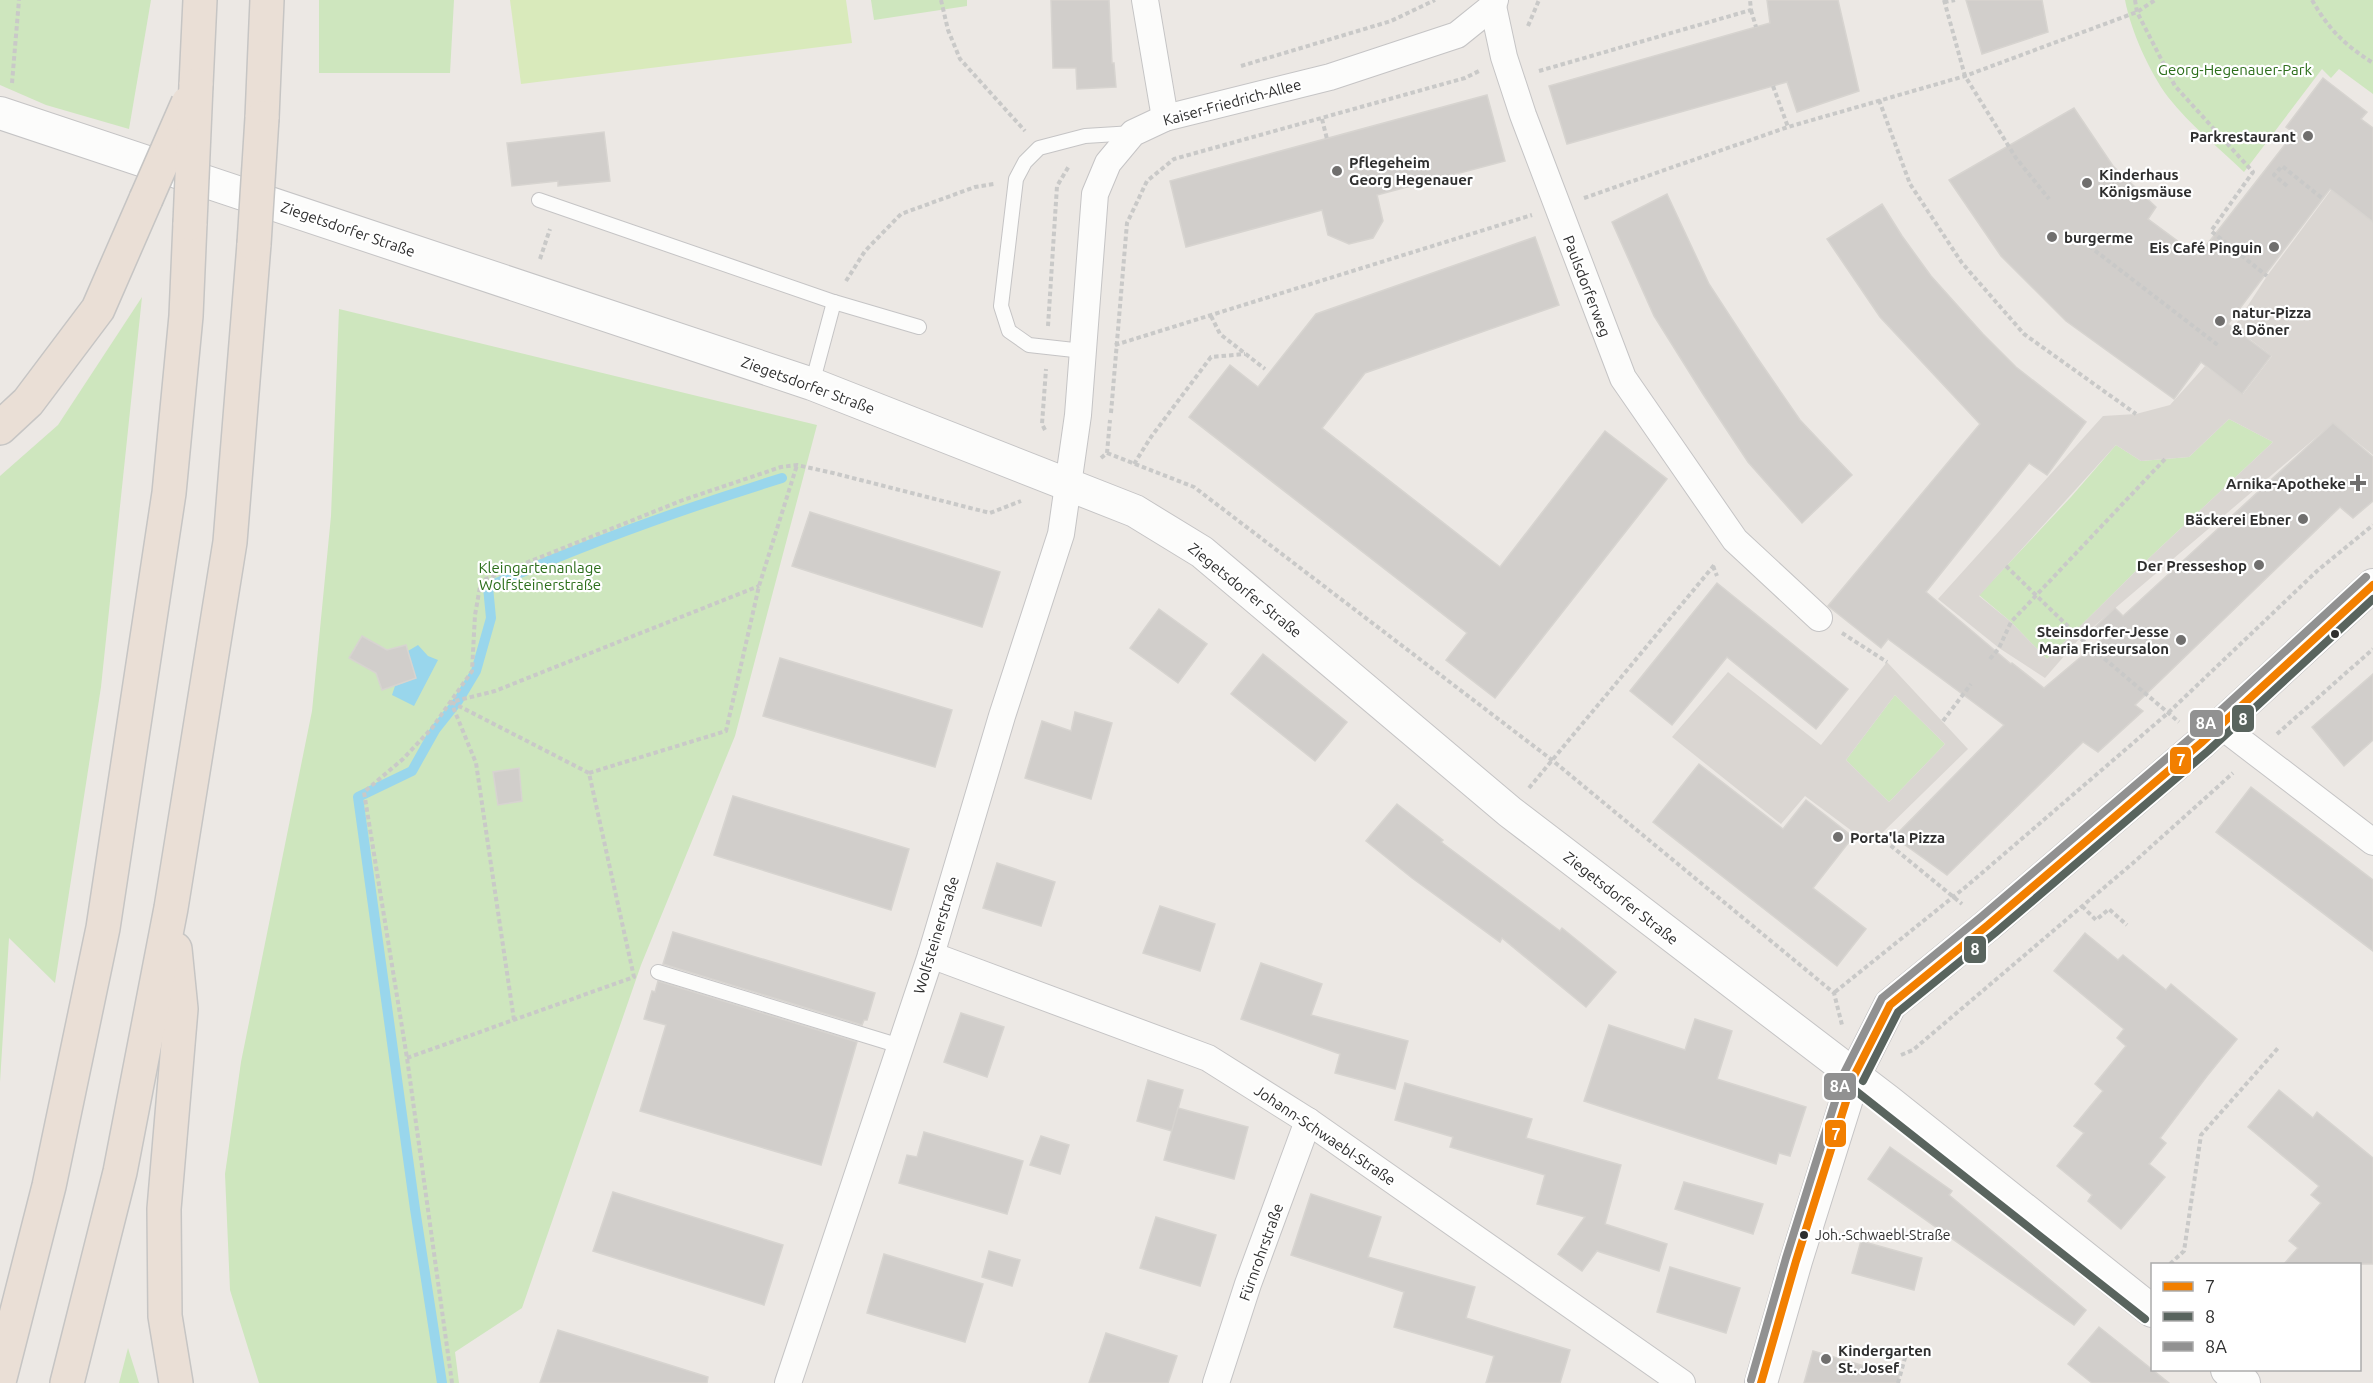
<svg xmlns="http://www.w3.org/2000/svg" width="2373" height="1383" font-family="Ubuntu,sans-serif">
<rect width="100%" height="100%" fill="#ece8e4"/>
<g fill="#cee6be">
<path d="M0 0H151L129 129 46 105 0 85Z"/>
<path d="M319 0H454L450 73H319Z"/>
<path d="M871 0H967V6L874 20Z"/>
<path d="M2125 0H2373V94L2339 69 2331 78 2322 69 2244 172C2219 148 2190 125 2168 97 2149 71 2131 31 2125 0Z"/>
<path d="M142 297 101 687 55 983 9 938 0 1082V476L58 425Z"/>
<path d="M339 309 817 425 735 736 641 965 522 1308 455 1352 459 1383H259L230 1290 225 1174 241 1062 312 711 331 516Z"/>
<path d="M2229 419 2273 442 2146 561 2047 659 2011 622 1979 595 2071 497 2116 445 2141 461 2189 457Z"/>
<path d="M1895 695 1945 744 1889 802 1846 760Z"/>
<path d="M128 1348 139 1383H119Z"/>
</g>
<path fill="#d9eabb" d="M510 0H846L852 43 521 84Z"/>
<g fill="#dad6d2" fill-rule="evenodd">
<path d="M2331 190 2373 222V455L2333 423 2080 638 2045 678 1999 648 1938 599 2103 416 2136 414 2170 405 2205 366 2243 394 2272 356 2234 327 2267 276ZM2229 419 2273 442 2146 561 2047 659 2011 622 1979 596 2116 445 2141 461 2189 457Z"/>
<path d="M1887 662 1968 749 1879 836 1860 837 1805 796 1781 824 1672 737 1728 672 1821 745ZM1895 695 1945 744 1889 802 1846 760Z"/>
</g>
<path fill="#99d6ec" d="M418 645 428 656 438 660 414 706 392 695 395 686 416 678 408 651Z"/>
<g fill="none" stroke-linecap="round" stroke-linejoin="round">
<path stroke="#99d6ec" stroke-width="10" d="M442 1383 415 1209 358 797 412 771 435 730 458 701 476 671 491 618 488 587C584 544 682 509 782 478"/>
</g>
<g fill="#d1cecb" stroke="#d7d4d0" stroke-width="1.5">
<path d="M1051 0H1109L1112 63H1114L1116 87 1077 89 1076 68H1053Z"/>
<path d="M1767 0H1838L1859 91 1797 112 1787 82 1567 144 1549 86 1770 23Z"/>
<path d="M1966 0H2042L2048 32 1982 54Z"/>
<path d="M2323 78 2367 112 2361 119 2373 128V222L2330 189 2228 324 2271 356 2242 394 2201 362 2174 399 2066 321 2001 256 1949 180 2074 108 2113 166 2156 207 2148 219 2198 256 2294 133 2286 127Z"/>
<path d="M1487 95 1505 161 1377 195 1383 221 1373 238 1349 244 1328 235 1322 210 1186 247 1170 181Z"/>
<path d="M604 132 610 181 558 186V181L512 186 507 143Z"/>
<path d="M1667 194 1709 284 1756 356 1800 420 1852 475 1802 523 1748 462 1703 394 1654 316 1612 222Z"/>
<path d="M1882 204 1902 236 1931 276 1983 334 2016 367 2086 422 2047 475 2029 463 1926 592 2011 664 2012 663 2044 688 2102 639 2092 630 2115 608 2123 616 2333 423 2373 457V501L2353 518 2340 507 2135 705 2143 711 2098 752 2083 742 1947 875 1894 837 2004 725 1888 639 1881 648 1828 606 1980 424 1880 317 1827 239Z"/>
<path d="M1535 237 1559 305 1365 373 1322 428 1500 567 1605 431 1667 479 1495 698 1446 660 1467 633 1189 417 1230 365 1258 387 1316 314Z"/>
<path d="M810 512 1000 572 982 627 792 566Z"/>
<path d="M1717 583 1848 689 1816 729 1727 657 1672 725 1630 691Z"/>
<path d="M1159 609 1207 644 1178 683 1130 648Z"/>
<path d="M362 636 387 650 406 645 416 678 382 690 376 673 349 658Z"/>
<path d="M1263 654 1347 722 1315 761 1231 694Z"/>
<path d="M780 658 952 710 935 767 763 716Z"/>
<path d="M2373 674V740L2344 766 2312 727Z"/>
<path d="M1075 712 1112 723 1091 799 1025 778 1042 721 1071 731Z"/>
<path d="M1699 764 1783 829 1806 800 1853 837 1813 888 1866 929 1837 966 1653 822Z"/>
<path d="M519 768 522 801 498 805 493 772Z"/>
<path d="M2251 787 2373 880V951L2216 832Z"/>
<path d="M733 796 909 849 891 910 714 855Z"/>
<path d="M1397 804 1443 840 1441 842 1560 931 1562 928 1616 972 1586 1007 1502 938 1500 942 1412 878 1366 841Z"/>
<path d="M997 863 1055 882 1041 926 983 908Z"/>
<path d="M1160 906 1215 924 1200 971 1143 953Z"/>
<path d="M673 932 875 993 867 1020H864L862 1025 663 964Z"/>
<path d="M2085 933 2118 960 2123 955 2166 990 2171 984 2237 1039 2207 1076 2160 1138 2166 1143 2149 1164 2165 1177 2121 1229 2088 1201 2092 1195 2057 1166 2084 1133 2074 1126 2103 1091 2095 1084 2126 1046 2117 1038 2124 1029 2054 971Z"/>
<path d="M1261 963 1322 984 1311 1015 1408 1041 1395 1089 1335 1073 1340 1054 1241 1019Z"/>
<path d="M658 981 857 1042 821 1165 640 1111 666 1025 644 1019 652 991 655 992Z"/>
<path d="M961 1013 1004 1027 987 1077 944 1062Z"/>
<path d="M1695 1019 1732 1031 1717 1079 1806 1107 1790 1156 1779 1153 1776 1164 1584 1101 1609 1025 1685 1050Z"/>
<path d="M1148 1080 1183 1090 1172 1131 1137 1121Z"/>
<path d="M1405 1083 1532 1119 1526 1138 1621 1165 1605 1224 1667 1244 1659 1271 1597 1251 1582 1271 1558 1254 1585 1217 1537 1204 1545 1175 1450 1147 1453 1137 1395 1120Z"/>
<path d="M2279 1090 2313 1118 2317 1112 2373 1158V1264H2284L2298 1248 2289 1241 2321 1203 2311 1195 2319 1186 2248 1127Z"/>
<path d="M1178 1108 1248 1127 1234 1179 1164 1160Z"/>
<path d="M924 1132 1023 1161 1007 1214 899 1183 907 1155 917 1157Z"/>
<path d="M1041 1136 1069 1145 1060 1174 1030 1165Z"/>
<path d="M1890 1147 1952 1191 1949 1195 2086 1310 2074 1325 1868 1179Z"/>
<path d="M1684 1182 1763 1204 1753 1234 1675 1209Z"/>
<path d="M613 1192 783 1245 764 1305 593 1251Z"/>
<path d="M1311 1194 1381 1217 1368 1257 1475 1287 1466 1318 1570 1350 1560 1383H1486L1494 1356 1394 1327 1404 1292 1291 1255Z"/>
<path d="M1156 1217 1216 1235 1200 1286 1140 1268Z"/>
<path d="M1861 1241 1922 1258 1914 1290 1852 1273Z"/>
<path d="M989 1251 1020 1260 1012 1286 982 1277Z"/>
<path d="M884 1254 983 1284 965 1342 867 1313Z"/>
<path d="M1670 1267 1740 1288 1726 1333 1657 1312Z"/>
<path d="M2099 1327 2169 1383H2092L2068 1364Z"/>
<path d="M558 1330 708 1377 707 1383H540Z"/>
<path d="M1106 1333 1177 1356 1168 1383H1089Z"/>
<path d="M1813 1351 1899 1376 1898 1383H1804Z"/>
</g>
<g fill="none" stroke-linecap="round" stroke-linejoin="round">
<defs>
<g id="service">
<path d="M539 200 834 302 919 327"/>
<path d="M1083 351 1029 345 1009 331 1001 306 1016 179 1025 162 1039 148 1085 136 1133 133"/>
<path d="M812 384 834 302"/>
<path d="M658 972 900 1046"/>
</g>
<g id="minor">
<path d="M1145 0 1165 118"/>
<path d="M1493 6 1504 57 1523 115 1623 378 1735 540 1819 618"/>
<path d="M2220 725 2373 842"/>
<path d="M931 955 1208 1058 1308 1121 1682 1383"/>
<path d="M788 1383 931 955 1002 716 1061 534 1078 415 1095 194 1108 163 1133 133 1165 118 1330 77 1457 35 1493 6 1495 0"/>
<path d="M1216 1383 1248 1284 1308 1121"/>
</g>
<g id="tertiary">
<path d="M0 113 812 384 1135 511 1202 552 1510 812 1888 1101 2152 1311"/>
<path d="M2227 1370 2244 1383"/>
<path d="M1761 1383 1796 1261 1854 1076 1890 1005 1988 925 2201 743 2373 585"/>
</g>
<g id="motorway">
<path d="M196 85 200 0"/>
<path d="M262 118 267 0"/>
<path d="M0 428 28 402 98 309 146 199"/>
<path d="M175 949 181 1009 164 1209 165 1316 176 1383"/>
<path d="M0 1378 49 1186 103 928 169 493 186 316 190 223"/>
<path d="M67 1383 120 1172 171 908 230 542 254 244"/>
</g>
</defs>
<use href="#service" stroke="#c5c4c5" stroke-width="16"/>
<use href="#minor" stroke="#c5c4c5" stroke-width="28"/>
<use href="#tertiary" stroke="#c5c4c5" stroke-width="34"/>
<use href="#motorway" stroke="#c6c5c4" stroke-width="36"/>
<g stroke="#c9c9c8" stroke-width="4" stroke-dasharray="4.5 3" stroke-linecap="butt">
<path d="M941 0 948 30 960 59 1025 131"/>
<path d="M1944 0 1965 76 2016 158 2049 199"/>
<path d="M2135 0 2137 12 2175 86 2253 172 2211 231 2267 276"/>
<path d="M2312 0C2329 30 2345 45 2373 63"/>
<path d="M1944 2 1955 0"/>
<path d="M1751 10 1756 27"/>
<path d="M1528 26 1539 0"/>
<path d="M1241 66 1391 21 1435 0"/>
<path d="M1539 71 1751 10 1750 0"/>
<path d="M12 83 19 0"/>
<path d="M1773 86 1788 127"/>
<path d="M1879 100 1910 184 1962 263 2024 334 2136 414"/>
<path d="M1322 119 1327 139"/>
<path d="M2287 186 2274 175 2282 166 2323 199"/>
<path d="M1584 198 1788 127 1965 76 2137 12 2155 0"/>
<path d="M2089 246 2219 346"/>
<path d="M540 259 550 229"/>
<path d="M846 281 865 251 901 214 975 187 994 184"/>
<path d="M1211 316 1220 334 1265 369"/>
<path d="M1048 326 1057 186 1069 166"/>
<path d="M1115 345 1532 215"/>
<path d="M1111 413 1127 223 1147 181 1174 159 1465 78 1479 71"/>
<path d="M1045 430 1042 424 1046 369"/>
<path d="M1107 453 1194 487 1552 760 1834 993 1842 1025"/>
<path d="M1101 458 1107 453 1110 420"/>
<path d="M1134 464 1151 437 1211 357 1245 354"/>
<path d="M1713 566 1717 576"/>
<path d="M2006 566 2080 638 2179 722"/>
<path d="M1842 633 1887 662"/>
<path d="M1990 659 1999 648 2011 622 2165 459"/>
<path d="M1943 721 1971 684"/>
<path d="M2277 734 2373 649"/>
<path d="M589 773 726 731 759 586 797 465"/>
<path d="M1529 788 1716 563"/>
<path d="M1879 836 1962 904"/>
<path d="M2082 906 2096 920 2109 909 2127 925"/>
<path d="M1835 992 1968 885 2168 713 2317 571 2373 525"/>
<path d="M514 1020 476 763 451 702 495 691 759 586"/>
<path d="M1901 1055 1913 1050 2133 863 2233 773"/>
<path d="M407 1058 634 977 589 773 451 702"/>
<path d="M2170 1264 2184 1251 2201 1135 2278 1048"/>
<path d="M452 1383 407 1058 364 792 403 759 432 728 472 671 475 615 481 581 683 500 781 467 797 465 833 473 990 513 1021 501"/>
<path d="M1898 1383 1908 1347"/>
</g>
<use href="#service" stroke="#fcfcfb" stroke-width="14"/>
<use href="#minor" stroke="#fcfcfb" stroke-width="26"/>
<use href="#tertiary" stroke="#fcfcfb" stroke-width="32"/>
<use href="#motorway" stroke="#eadfd6" stroke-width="33"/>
<defs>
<g id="motorway-bridge">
<path d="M146 199 188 103"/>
<path d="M190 223 196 85"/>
<path d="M254 244 262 118"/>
</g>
</defs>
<use href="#motorway-bridge" stroke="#c6c5c4" stroke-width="36" stroke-linecap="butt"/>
<use href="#motorway-bridge" stroke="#eadfd6" stroke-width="33"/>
<defs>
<path id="bus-1" d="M1761 1383 1796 1261 1854 1076 1890 1005 1988 925 2201 743 2373 585"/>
<g id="bus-2">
<path d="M1863 1081 1898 1012 1995 933 2208 751 2373 599"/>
<path d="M1847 1084 2145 1319"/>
</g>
<path id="bus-3" d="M1751 1380 1786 1258 1844 1073 1882 998 1981 917 2194 735 2366 577"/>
</defs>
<use href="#bus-1" stroke="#fff" stroke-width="12"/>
<use href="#bus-2" stroke="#fff" stroke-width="12"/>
<use href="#bus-3" stroke="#fff" stroke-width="12"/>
<use href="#bus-1" stroke="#f27f00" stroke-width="8"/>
<use href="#bus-2" stroke="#59645e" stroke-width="8"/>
<use href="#bus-3" stroke="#919191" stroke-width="8"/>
</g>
<g fill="#706f6e" stroke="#fff" stroke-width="2">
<circle cx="2308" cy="136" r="6"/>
<circle cx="1337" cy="171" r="6"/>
<circle cx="2087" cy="183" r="6"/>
<circle cx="2052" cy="237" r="6"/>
<circle cx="2274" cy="247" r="6"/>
<circle cx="2220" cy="321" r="6"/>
<path d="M2355 474h6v6h6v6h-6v6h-6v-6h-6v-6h6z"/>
<circle cx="2303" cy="519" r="6"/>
<circle cx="2259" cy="565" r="6"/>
<circle cx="2181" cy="640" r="6"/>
<circle cx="1838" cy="837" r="6"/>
<circle cx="1826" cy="1359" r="6"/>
</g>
<g fill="#2e2e2e" stroke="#fff" stroke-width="2">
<circle cx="2335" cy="634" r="5"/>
<circle cx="1804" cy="1235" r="5"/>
</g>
<g text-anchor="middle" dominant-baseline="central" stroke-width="4.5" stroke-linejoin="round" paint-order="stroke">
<g font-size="14" fill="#2e2e2e" stroke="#fff" text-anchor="start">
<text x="1815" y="1235">Joh.-Schwaebl-Straße</text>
</g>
<g font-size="15" fill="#2c6e1b" stroke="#fff">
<text x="2235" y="69">Georg-Hegenauer-Park</text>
<text x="540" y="567">Kleingartenanlage<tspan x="540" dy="17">Wolfsteinerstraße</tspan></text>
</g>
<g font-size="15" fill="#2e2e2e" stroke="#fff">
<text transform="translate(1232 102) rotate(-15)">Kaiser-Friedrich-Allee</text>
<text transform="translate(348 229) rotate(19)">Ziegetsdorfer Straße</text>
<text transform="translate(1587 286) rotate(69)">Paulsdorferweg</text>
<text transform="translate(808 385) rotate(20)">Ziegetsdorfer Straße</text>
<text transform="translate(1245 590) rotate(39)">Ziegetsdorfer Straße</text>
<text transform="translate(1621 898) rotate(38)">Ziegetsdorfer Straße</text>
<text transform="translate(936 935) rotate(-73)">Wolfsteinerstraße</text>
<text transform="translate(1325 1135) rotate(34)">Johann-Schwaebl-Straße</text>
<text transform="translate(1261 1252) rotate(-70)">Fürnrohrstraße</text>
</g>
<g font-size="15" font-weight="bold" fill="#2e2e2e" stroke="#fff" text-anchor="end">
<text x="2296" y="136">Parkrestaurant</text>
<text x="1349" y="162" text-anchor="start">Pflegeheim<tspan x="1349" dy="17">Georg Hegenauer</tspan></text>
<text x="2099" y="174" text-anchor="start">Kinderhaus<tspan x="2099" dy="17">Königsmäuse</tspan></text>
<text x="2064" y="237" text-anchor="start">burgerme</text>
<text x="2262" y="247">Eis Café Pinguin</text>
<text x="2232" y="312" text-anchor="start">natur-Pizza<tspan x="2232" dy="17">&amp; Döner</tspan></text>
<text x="2346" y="483">Arnika-Apotheke</text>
<text x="2291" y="519">Bäckerei Ebner</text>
<text x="2247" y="565">Der Presseshop</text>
<text x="2169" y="631">Steinsdorfer-Jesse<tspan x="2169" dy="17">Maria Friseursalon</tspan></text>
<text x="1850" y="837" text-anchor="start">Porta'la Pizza</text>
<text x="1838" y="1350" text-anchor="start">Kindergarten<tspan x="1838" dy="17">St. Josef</tspan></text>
</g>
</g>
<g stroke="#fff" stroke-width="2">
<rect x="2231" y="704" width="24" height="29" rx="6" fill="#59645e"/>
<rect x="2189" y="709" width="35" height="29" rx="6" fill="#919191"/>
<rect x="2169" y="746" width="23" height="29" rx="6" fill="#f27f00"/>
<rect x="1963" y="935" width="24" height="29" rx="6" fill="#59645e"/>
<rect x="1823" y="1072" width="34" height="29" rx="6" fill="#919191"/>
<rect x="1824" y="1119" width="23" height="29" rx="6" fill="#f27f00"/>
</g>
<g font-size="16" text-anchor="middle" font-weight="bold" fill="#fff">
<text x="2243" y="725">8</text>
<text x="2206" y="729">8A</text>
<text x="2181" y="766">7</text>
<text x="1975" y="955">8</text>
<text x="1840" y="1092">8A</text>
<text x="1836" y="1140">7</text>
</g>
<rect x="2151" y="1263" width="210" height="108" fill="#ffffff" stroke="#ababab" stroke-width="1.5"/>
<rect x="2163" y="1282" width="30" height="9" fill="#f27f00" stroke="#ababab" stroke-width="1.5"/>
<text x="2205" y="1293" font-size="18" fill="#2e2e2e">7</text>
<rect x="2163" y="1312" width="30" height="9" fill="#59645e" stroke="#ababab" stroke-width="1.5"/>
<text x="2205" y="1323" font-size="18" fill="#2e2e2e">8</text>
<rect x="2163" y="1342" width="30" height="9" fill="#919191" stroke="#ababab" stroke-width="1.5"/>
<text x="2205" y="1353" font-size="18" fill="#2e2e2e">8A</text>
</svg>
